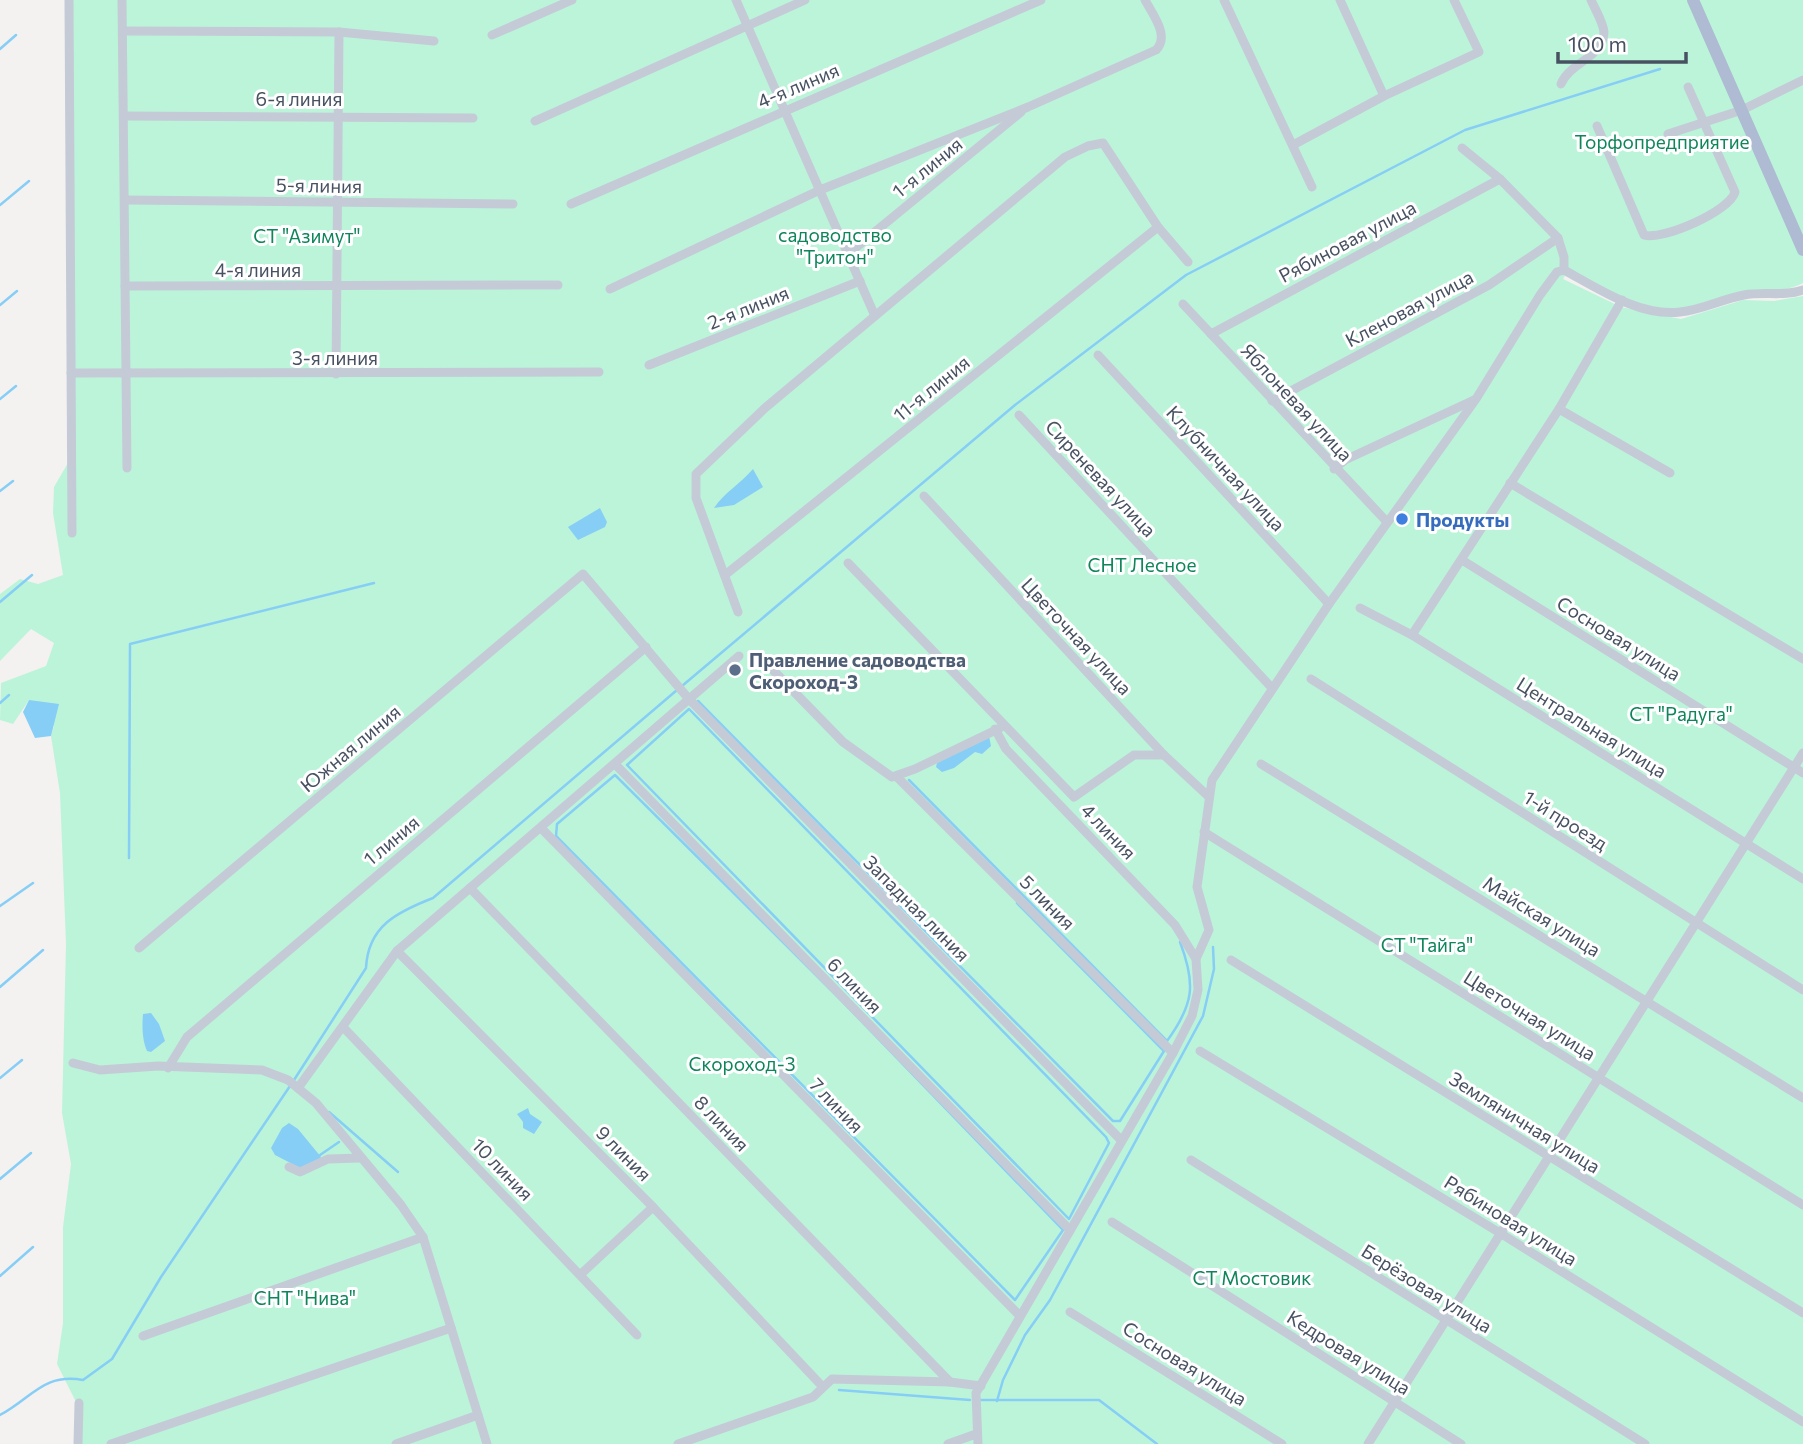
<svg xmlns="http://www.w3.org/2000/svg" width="1803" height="1444" font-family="Commissioner,sans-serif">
<rect width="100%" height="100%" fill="#f4f1f1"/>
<path fill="#bcf4da" d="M69 0H1803V283C1780 294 1754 294 1728 297 1712 298 1697 306 1681 308 1648 314 1598 285 1568 271L1563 279 1621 307 1681 319 1743 300 1774 301 1803 296V1444H75L76 1402 57 1364 63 1323V1227L71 1164 62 1113 66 944 60 793 51 736 54 726 29 700 13 724 0 720 1 683 46 666 54 643 31 629 0 661V594L20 579 38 584 63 575 53 513 54 487 72 456Z"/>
<g fill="#86cef5">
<path d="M753 469 763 487 734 505 714 508C725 492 740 484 753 469Z"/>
<path d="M600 508 607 522 605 527 578 540 568 527Z"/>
<path d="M29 700 59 704 51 736 35 738 23 712Z"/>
<path d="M989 736 991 746 982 754 975 752 954 768 942 772 936 767 937 763Z"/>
<path d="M151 1013 159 1024 165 1041 151 1052 147 1051C142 1040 142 1025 143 1014Z"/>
<path d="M528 1108 530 1114 542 1122 534 1134 523 1128V1122L517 1114Z"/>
<path d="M289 1123 298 1129 321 1157 316 1165 302 1169 275 1155 271 1148 282 1128Z"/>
</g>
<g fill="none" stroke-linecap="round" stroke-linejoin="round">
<g stroke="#86cef5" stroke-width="2.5">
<path d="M0 49 16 35"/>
<path d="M0 205 29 181"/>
<path d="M0 305 17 291"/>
<path d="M0 399 16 386"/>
<path d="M0 491 13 481"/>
<path d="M0 602 32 575"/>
<path d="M682 686 1015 405 1186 275 1465 130 1660 69"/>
<path d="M698 701 1113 1121H1120L1164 1051 1017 903"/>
<path d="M0 703 9 695"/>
<path d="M689 709 1106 1137 1109 1143 1069 1219 627 765Z"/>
<path d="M615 775 841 1000 1063 1230 1015 1300 556 836 557 824Z"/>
<path d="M909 780 1167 1041C1194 1004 1196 984 1180 942"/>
<path d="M129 858 130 644 374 583"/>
<path d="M0 906 33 883"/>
<path d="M0 987 43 950"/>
<path d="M0 1078 22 1060"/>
<path d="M294 1080 366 968C368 926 397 912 433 898L677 690"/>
<path d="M329 1112 398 1172"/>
<path d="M320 1155 339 1142"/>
<path d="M0 1179 31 1153"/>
<path d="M0 1276 33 1247"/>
<path d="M839 1390 970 1400"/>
<path d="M980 1400H1099L1157 1444"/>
<path d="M997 1401 1003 1380 1025 1335 1050 1300 1203 1016 1214 969 1213 947"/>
<path d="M0 1415C32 1398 43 1373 83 1380L112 1359 161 1277 290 1086"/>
</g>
<g stroke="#c4cbd7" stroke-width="9">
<path d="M69 0 72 533"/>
<path d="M122 0 127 468"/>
<path d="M736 0 875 316"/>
<path d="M1224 0 1312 187"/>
<path d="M1340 0 1384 96"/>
<path d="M123 31 339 32 434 41"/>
<path d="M492 35 572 0"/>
<path d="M1561 84C1569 63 1604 57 1604 32 1603 22 1595 9 1591 0"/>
<path d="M125 116 473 118"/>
<path d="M535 121 805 0"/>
<path d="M1597 126 1644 235C1662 241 1730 211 1735 192L1688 87"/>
<path d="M1668 134 1742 110 1803 80"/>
<path d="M1293 145 1384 96 1479 52 1454 0"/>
<path d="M1462 148 1500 179 1558 238 1564 257V270"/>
<path d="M125 200 513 204"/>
<path d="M571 204 1041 0"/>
<path d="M848 254 1021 112"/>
<path d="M125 286 558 285"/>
<path d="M610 289 820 190 1028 107 1156 50C1170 36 1153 15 1145 0"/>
<path d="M1183 304 1387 522"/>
<path d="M1211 334 1500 179"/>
<path d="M1098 355 1329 604"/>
<path d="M649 365 860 281"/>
<path d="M71 373 599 372"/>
<path d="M336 374 339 32"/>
<path d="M1272 401 1489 285 1558 238"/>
<path d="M1559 409 1670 473"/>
<path d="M1019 415 1272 688"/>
<path d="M1334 469 1345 460 1474 400"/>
<path d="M1510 483 1803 659"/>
<path d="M924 496 1164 755 1208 796"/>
<path d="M1462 560 1803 773"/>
<path d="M848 563 1074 797 1134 755H1164"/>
<path d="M725 575 1158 227"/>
<path d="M1360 608 1412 635 1803 879"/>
<path d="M738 612 696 498V474L765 408 1065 157 1088 146 1103 143 1158 227 1188 262"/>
<path d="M1412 635 1559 409 1622 300"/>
<path d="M769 666 843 742 892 777 915 769 1000 728"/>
<path d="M1311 679 1803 990"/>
<path d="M995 729 1006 749 1175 925 1196 959"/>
<path d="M615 764 1070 1230"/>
<path d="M1261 764 1803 1098"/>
<path d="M897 777 1173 1053"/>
<path d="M541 828 1020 1316"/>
<path d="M1204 832 1803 1205"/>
<path d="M470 888 950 1382"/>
<path d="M139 948 583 574 688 698 1121 1140"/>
<path d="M397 951 653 1207 822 1386"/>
<path d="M1231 960 1803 1313"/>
<path d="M343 1027 637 1335"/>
<path d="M1200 1051 1500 1233 1803 1422"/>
<path d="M73 1063 100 1070 158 1066 262 1070 288 1080 316 1103 401 1205 423 1237 487 1444"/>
<path d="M168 1068 187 1037 646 647"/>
<path d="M298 1088 397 951 739 656"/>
<path d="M1191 1160 1645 1444"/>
<path d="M289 1167 300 1172 328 1159 360 1158"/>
<path d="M1112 1222 1461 1444"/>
<path d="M581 1274 653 1207"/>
<path d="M1070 1312 1282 1444"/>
<path d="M143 1336 423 1237"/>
<path d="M78 1444 79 1403"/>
<path d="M111 1444 451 1328"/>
<path d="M396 1444 478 1415"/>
<path d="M678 1444 813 1397 832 1379 950 1382 981 1386"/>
<path d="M948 1444 976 1434"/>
<path d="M978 1444 976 1393 1173 1053 1192 1016 1198 990 1196 959 1209 930 1197 887 1212 780 1329 604 1476 399 1540 295 1557 272 1564 270C1597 288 1640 317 1680 312 1702 310 1722 299 1744 295 1764 291 1784 297 1803 290"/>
<path d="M1368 1444 1803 753"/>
</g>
<path stroke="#aebbd2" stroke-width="12" d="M1693 0 1803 250"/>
</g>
<circle fill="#3f7fe0" stroke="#fff" stroke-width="2.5" cx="1402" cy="519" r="7"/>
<circle fill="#5c6f8a" stroke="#fff" stroke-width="2.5" cx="735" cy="670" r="7"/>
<g text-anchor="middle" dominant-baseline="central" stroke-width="6" stroke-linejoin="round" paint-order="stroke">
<g font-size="19" fill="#475161" stroke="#fff">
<text transform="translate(798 85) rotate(-23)">4-я линия</text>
<text x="299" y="98">6-я линия</text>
<text transform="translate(927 167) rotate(-39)">1-я линия</text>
<text transform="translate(319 185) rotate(1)">5-я линия</text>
<text transform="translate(1347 241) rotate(-28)">Рябиновая улица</text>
<text x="258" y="269">4-я линия</text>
<text transform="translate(748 307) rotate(-22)">2-я линия</text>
<text transform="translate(1409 308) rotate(-28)">Кленовая улица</text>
<text x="335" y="357">3-я линия</text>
<text transform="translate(931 388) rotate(-39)">11-я линия</text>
<text transform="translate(1297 402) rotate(47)">Яблоневая улица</text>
<text transform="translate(1226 468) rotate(47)">Клубничная улица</text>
<text transform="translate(1101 478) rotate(47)">Сиреневая улица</text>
<text transform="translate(1077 636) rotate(47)">Цветочная улица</text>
<text transform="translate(1619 638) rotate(32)">Сосновая улица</text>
<text transform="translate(1592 727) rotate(32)">Центральная улица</text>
<text transform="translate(350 748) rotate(-40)">Южная линия</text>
<text transform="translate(1566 820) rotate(32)">1-й проезд</text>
<text transform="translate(1109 831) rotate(46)">4 линия</text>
<text transform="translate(391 840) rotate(-40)">1 линия</text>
<text transform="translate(1048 902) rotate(45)">5 линия</text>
<text transform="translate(917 908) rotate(45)">Западная линия</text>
<text transform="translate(1542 916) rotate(32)">Майская улица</text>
<text transform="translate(855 985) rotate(46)">6 линия</text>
<text transform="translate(1530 1015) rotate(32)">Цветочная улица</text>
<text transform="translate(837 1105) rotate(46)">7 линия</text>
<text transform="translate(1525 1122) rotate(32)">Земляничная улица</text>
<text transform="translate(722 1123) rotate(46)">8 линия</text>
<text transform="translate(624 1153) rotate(45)">9 линия</text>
<text transform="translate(503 1169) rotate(46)">10 линия</text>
<text transform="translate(1511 1220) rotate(32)">Рябиновая улица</text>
<text transform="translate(1427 1288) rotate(32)">Берёзовая улица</text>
<text transform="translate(1349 1352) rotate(32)">Кедровая улица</text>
<text transform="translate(1185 1363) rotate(32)">Сосновая улица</text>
</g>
<g font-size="19" fill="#0e855a" stroke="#fff">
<text x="1662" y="141">Торфопредприятие</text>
<text x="835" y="234">садоводство<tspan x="835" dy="22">"Тритон"</tspan></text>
<text x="307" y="235">СТ "Азимут"</text>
<text x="1142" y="564">СНТ Лесное</text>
<text x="1681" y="713">СТ "Радуга"</text>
<text x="1427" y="944">СТ "Тайга"</text>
<text x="742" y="1063">Скороход-3</text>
<text x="1252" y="1277">СТ Мостовик</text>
<text x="305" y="1297">СНТ "Нива"</text>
</g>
<g font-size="19" font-weight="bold" fill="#366cbe" stroke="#fff" text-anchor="start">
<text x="1416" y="519">Продукты</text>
</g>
<g font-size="19" font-weight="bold" fill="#4e5e75" stroke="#fff" text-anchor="start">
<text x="749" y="659">Правление садоводства<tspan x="749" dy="22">Скороход-3</tspan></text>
</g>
</g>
<path d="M1558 52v10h128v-10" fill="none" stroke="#475161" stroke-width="3.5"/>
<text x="1568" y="52" font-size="21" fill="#475161" stroke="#ffffff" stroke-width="5" paint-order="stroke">100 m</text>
</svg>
